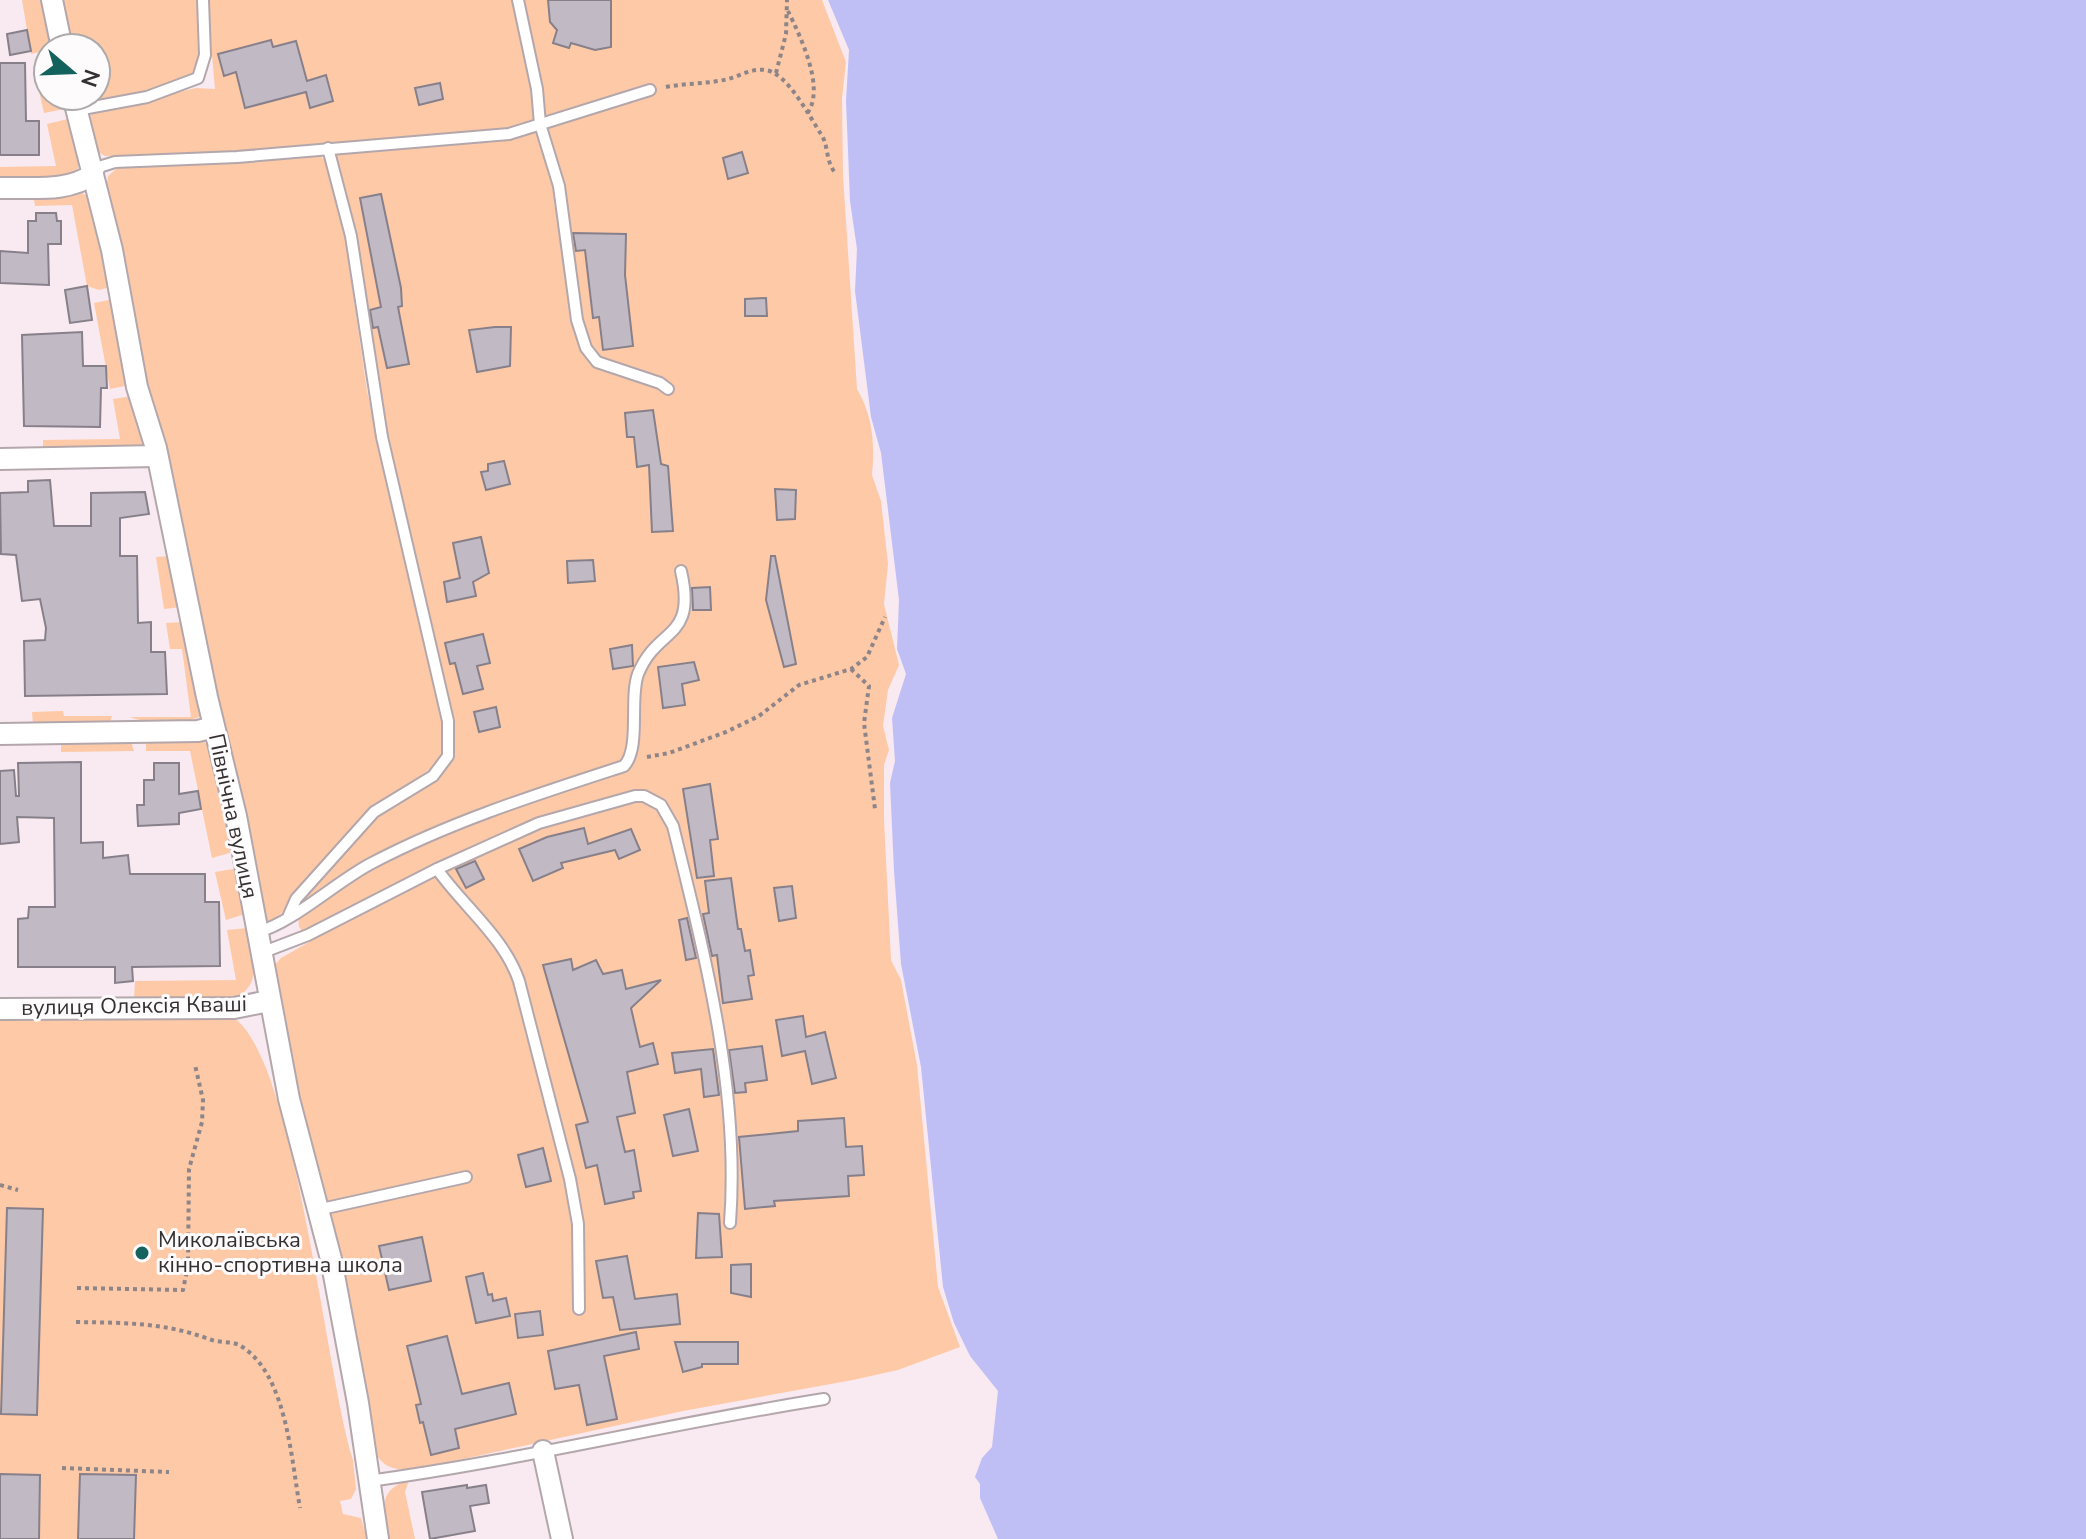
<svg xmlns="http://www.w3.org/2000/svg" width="2086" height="1539" font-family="'Nunito Sans',sans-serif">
<rect width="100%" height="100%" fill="#f8eaf0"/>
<g fill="#fec9a7">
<path d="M22 0H45L56 48 31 54Z"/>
<path d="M58 0H197C200 22 205 47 197 68 187 90 103 103 81 98L96 96V48H68Z"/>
<path d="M207 0H822L846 62 842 98 843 176 857 389C873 416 875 446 872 475L881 501 888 564 884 604 899 665 888 690 883 726 889 750 884 765V820L891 960 901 980 917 1065 938 1287 960 1347 898 1370 853 1380 683 1411 427 1467C408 1469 390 1474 378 1457L330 1230 285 1046 274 966 281 958 311 941 299 927 297 903 378 816 437 777 447 765 451 721 422 582 386 436 342 182 330 143 242 151 105 156 95 150 88 123 92 112 196 88 215 89Z"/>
<path d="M48 65V96H67L70 108 44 113 34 68Z"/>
<path d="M72 118C77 140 88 162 71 180L0 182V167L56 166 47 124Z"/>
<path d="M318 154 327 162 343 223 367 391 445 726 444 752 433 767 363 815 286 910 265 926 153 421 106 189 108 176 120 166 265 161Z"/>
<path d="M33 193H82L90 198 111 287 99 290 87 286 72 205 35 206Z"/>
<path d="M114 299 130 385 110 389 94 303Z"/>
<path d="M132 396 147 437 145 448 43 452V440L120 439 113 399Z"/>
<path d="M171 556 182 607 164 609 156 557Z"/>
<path d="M184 622 201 716C186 725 146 724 130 717H191L182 649H170L166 623Z"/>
<path d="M63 711 64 716H112L110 722 33 725 32 712Z"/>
<path d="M130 738 134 751 61 752V739Z"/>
<path d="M146 738 203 740 210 748 233 852 212 858 190 751H146Z"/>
<path d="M233 869 237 871 245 914 226 920 215 872Z"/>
<path d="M248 928C254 957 264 988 230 1000L134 999 135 981 236 980 227 930Z"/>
<path d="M0 1015 232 1017C295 1052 326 1379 353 1460L356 1489 351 1499 340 1501 343 1514 361 1518 367 1539H0Z"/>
<path d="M409 1480 405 1492 415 1539H389C385 1510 375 1491 409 1480Z"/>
</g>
<path fill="#c0bff5" d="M828 0H2086V1539H998L980 1498V1484L975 1477 982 1458 992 1447 998 1391 970 1356 954 1323 943 1287 921 1067 901 964 894 871 890 783 895 761 892 718 906 674 897 649 899 600 881 453 871 417 855 291 857 249 850 201 846 101 849 50Z"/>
<g fill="#c1bac4" stroke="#87808a" stroke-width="2">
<path d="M548 0H611V47L595 50 571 43 569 48 553 43 557 30 550 22Z"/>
<path d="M27 30 31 51 10 55 7 34Z"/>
<path d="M271 40 273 47 296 41 307 81 326 75 333 101 310 108 306 92 245 108 236 72 224 76 218 54Z"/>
<path d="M0 63H25L26 121H39V155H0Z"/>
<path d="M440 83 443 99 419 105 415 88Z"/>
<path d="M742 152 748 173 728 179 723 158Z"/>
<path d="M381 194 401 288 402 306 398 307 409 364 387 368 378 327 373 328 370 310 381 307 360 198Z"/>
<path d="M36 213H56L57 221H61V244H48L49 285 0 283V251L28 253V221H36Z"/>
<path d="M573 233 626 234 625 275 633 346 603 350 599 317 593 318 585 250 576 251Z"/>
<path d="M87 286 92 320 70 323 65 290Z"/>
<path d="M766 298 767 316H745V299Z"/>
<path d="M495 327H511L510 366 477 372 469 330Z"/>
<path d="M82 332 83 366H106L107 388H101L100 427 24 426 22 335Z"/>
<path d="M653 410 661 464 668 466 673 531 652 532 649 465 637 467 634 437H627L625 413Z"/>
<path d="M504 461 510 484 486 490 481 472 488 471V464Z"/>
<path d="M50 480 54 526H91V493L145 492 149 514 120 518V556H137L138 623 151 622V652H165L167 694 25 696 24 641 45 640 46 628 40 599 22 601 16 555 1 554 0 493 28 492V481Z"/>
<path d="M775 489 796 490 795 519 777 520Z"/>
<path d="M481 537 489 573 473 582 476 596 447 602 444 582 460 578 453 543Z"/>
<path d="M771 556H775L796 664 784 667 766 600Z"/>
<path d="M593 560 595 581 568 583 567 561Z"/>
<path d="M710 587 711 610H693L692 588Z"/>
<path d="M483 634 490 663 477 666 483 689 463 694 455 663 450 664 445 643Z"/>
<path d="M632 645 633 666 613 669 610 649Z"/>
<path d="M694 662 699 680 682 684 685 705 663 708 658 667Z"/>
<path d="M496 707 500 727 479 732 474 712Z"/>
<path d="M81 762V843L103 842V858L128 855 130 874H205V902H219L220 966 132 967 133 981 115 983V967H18V919L28 918 29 907H55L54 818 17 817 19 842 0 844V771L14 770 16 796H19L18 763Z"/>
<path d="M154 763H179V794L198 791 201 809 179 813V824L138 826 137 805H144V780H154Z"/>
<path d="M710 784 718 839 710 840 714 876 697 878 683 789Z"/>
<path d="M584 828 588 844 631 829 640 850 619 859 615 850 561 863 563 868 533 881 519 849 547 837Z"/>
<path d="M475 861 484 879 466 888 456 869Z"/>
<path d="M731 878 738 929H741L745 951 750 950 754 975 748 976 752 999 723 1003 717 955 712 956 703 914 709 913 705 881Z"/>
<path d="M792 886 796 918 779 921 774 888Z"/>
<path d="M687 918 696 958 686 960 679 920Z"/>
<path d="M571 959 573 970 596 960 603 974 622 970 626 989 661 980 631 1008 640 1047 653 1043 658 1064 627 1072 635 1113 617 1117 625 1152 634 1150 641 1191 633 1192 634 1198 605 1204 597 1165 586 1168 576 1125 588 1122 543 965Z"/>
<path d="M803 1016 806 1037 825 1032 836 1078 812 1084 805 1051 782 1056 776 1020Z"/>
<path d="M762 1046 767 1080 745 1083 746 1092 735 1093 729 1050Z"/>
<path d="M713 1049 719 1095 704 1097 701 1069 675 1073 672 1053Z"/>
<path d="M689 1109 698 1151 673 1156 664 1115Z"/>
<path d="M844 1118 846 1147 862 1146 864 1175 848 1176 849 1196 774 1201 775 1206 745 1209 739 1137 798 1131V1121Z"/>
<path d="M543 1148 551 1181 526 1187 518 1155Z"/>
<path d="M7 1208 43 1209 37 1415 1 1414Z"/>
<path d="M698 1213 719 1214 722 1257 696 1258Z"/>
<path d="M422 1237 431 1281 389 1290 379 1246Z"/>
<path d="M627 1256 635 1299 677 1294 680 1324 620 1330 613 1297 603 1298 596 1261Z"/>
<path d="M751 1264V1297L731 1293V1265Z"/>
<path d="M483 1273 488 1295 492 1294 493 1301 506 1298 510 1316 476 1323 466 1277Z"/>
<path d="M540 1311 543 1335 518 1338 515 1314Z"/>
<path d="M636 1332 639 1349 604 1356 617 1419 587 1425 579 1385 555 1389 548 1351Z"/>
<path d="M447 1336 462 1394 509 1383 516 1414 455 1429 459 1448 431 1455 423 1422 420 1423 416 1405 421 1404 407 1346Z"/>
<path d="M675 1342H738V1364H702V1367L683 1372Z"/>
<path d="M0 1474 40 1475 39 1539H0Z"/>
<path d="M80 1474 136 1475 134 1539H78Z"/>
<path d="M467 1485V1488L486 1485 489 1503 470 1506 475 1531 430 1539 422 1492Z"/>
</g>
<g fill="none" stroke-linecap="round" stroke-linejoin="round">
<defs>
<g id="service">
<path d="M518 0 537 89 540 124 559 186 577 320 586 348 597 362 660 383 668 389"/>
<path d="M77 110 147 97 198 78 205 55 203 0"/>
<path d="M93 174 102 166 115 162 237 157 509 134 650 90"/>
<path d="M437 869C463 906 504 937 519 981L570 1179 578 1224 579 1309"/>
<path d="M289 915 296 899 374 812 433 776 448 756V721L382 437 351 236 328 148"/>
<path d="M258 932C294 922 337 881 372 863 452 821 538 794 624 766 641 748 629 698 638 674 658 625 697 641 681 571"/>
<path d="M261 953 308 935 437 869 539 823 635 796H644L661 805 673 826C705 956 740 1089 730 1223"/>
<path d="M317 1210 466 1177"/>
<path d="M369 1481C522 1460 672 1423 824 1399"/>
</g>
<g id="minor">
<path d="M52 0 62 48"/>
<path d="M73 96 112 250 137 387 156 448 207 697 236 816 289 1099 331 1259 358 1403 378 1539"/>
<path d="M0 188C30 187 68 193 93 174"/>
<path d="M0 459 157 456"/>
<path d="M0 734 198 731 214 727"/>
<path d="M0 1009 234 1008 269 1001"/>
<path d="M543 1451 562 1539"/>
</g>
</defs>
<use href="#service" stroke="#b3a7ac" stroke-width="14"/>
<use href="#minor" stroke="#b3a7ac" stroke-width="24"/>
<g stroke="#8e8589" stroke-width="4" stroke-dasharray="4 4" stroke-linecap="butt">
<path d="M788 11C800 36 827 90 806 115"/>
<path d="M776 73 786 34 787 0"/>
<path d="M666 87C686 83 708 84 728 79 740 76 752 68 765 70 787 72 809 116 821 134 829 146 825 161 836 174"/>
<path d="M851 669 869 686 864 723 875 809"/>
<path d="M647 757 669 753 726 732 759 716 799 685 851 669 867 657 885 617"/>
<path d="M0 1185 18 1190"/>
<path d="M77 1288 183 1290 188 1265 189 1169 202 1122 203 1100 195 1065"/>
<path d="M76 1322C125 1323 162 1322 209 1339 218 1343 231 1341 239 1345 287 1372 291 1459 300 1508"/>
<path d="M62 1468 169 1472"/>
</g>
<use href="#service" stroke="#fff" stroke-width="10"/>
<use href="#minor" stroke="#fff" stroke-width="20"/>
</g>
<circle fill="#14625d" stroke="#fdfbfc" stroke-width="3" cx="142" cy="1253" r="8"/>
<g text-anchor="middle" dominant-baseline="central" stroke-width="6" stroke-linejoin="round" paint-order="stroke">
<g font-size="22" fill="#353032" stroke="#fdfbfc">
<text transform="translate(233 816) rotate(78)">Північна вулиця</text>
<text transform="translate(134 1006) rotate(-1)">вулиця Олексія Кваші</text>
</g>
<g font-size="22" fill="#353032" stroke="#fdfbfc" text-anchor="start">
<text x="158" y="1240">Миколаївська<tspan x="158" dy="25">кінно-спортивна школа</tspan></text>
</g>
</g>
<g transform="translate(72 72) rotate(109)"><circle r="38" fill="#fdfbfc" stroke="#adaaab" stroke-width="2"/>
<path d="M0-6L14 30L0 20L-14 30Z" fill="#14625d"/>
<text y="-12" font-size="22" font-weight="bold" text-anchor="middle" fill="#353032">N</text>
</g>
</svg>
